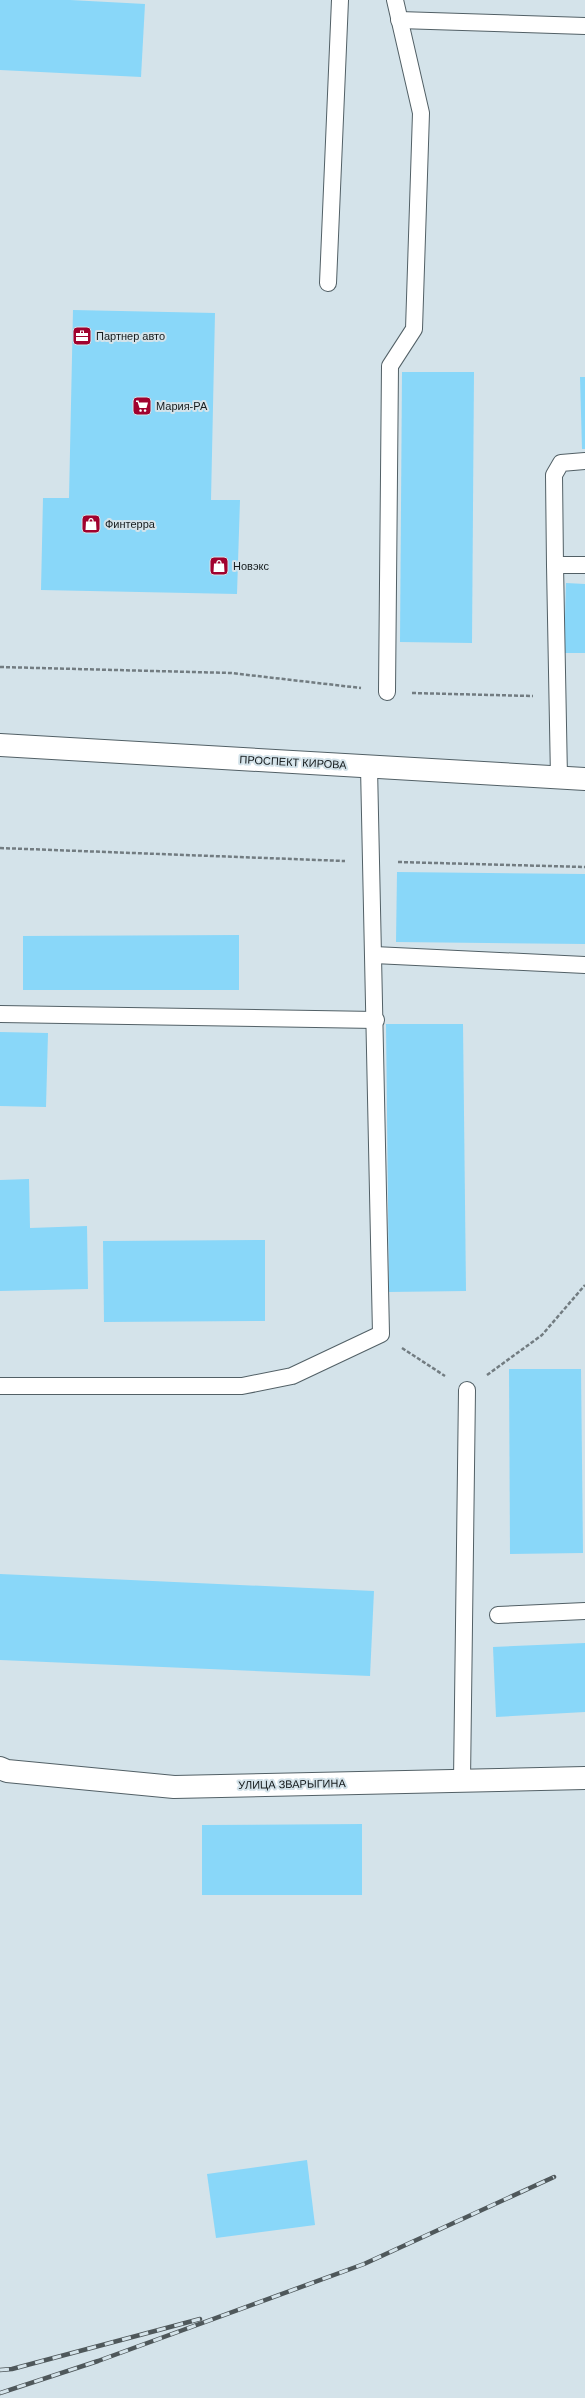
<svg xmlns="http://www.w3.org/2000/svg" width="585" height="2398" font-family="Helvetica,sans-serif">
<rect width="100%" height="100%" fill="#d4e3ea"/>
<g fill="#89d7f9">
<path d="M0 0H70L145 4 141 77 0 70Z"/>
<path d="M73 310 215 313 211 500H240L237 594 41 590 43 498H69Z"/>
<path d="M402 372H474L472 643 400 642Z"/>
<path d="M580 377H585V449H582Z"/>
<path d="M566 583 585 584V653H564Z"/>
<path d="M397 872 585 874V944L396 942Z"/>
<path d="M239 935V990H23V936Z"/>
<path d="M386 1024H463L466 1291 389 1292Z"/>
<path d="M0 1032 48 1033 46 1107 0 1106Z"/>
<path d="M29 1179 30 1228 87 1226 88 1289 0 1291V1180Z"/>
<path d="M265 1240V1321L104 1322 103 1241Z"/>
<path d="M509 1369H581L583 1553 510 1554Z"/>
<path d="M0 1574 374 1591 370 1676 0 1660Z"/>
<path d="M585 1643V1712L496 1717 493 1647Z"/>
<path d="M362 1824V1895H202V1825Z"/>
<path d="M307 2160 315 2225 216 2238 207 2174Z"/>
</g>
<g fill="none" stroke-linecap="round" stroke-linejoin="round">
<defs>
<g id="lane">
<path d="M399 20 585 26"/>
<path d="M328 283 340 0"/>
<path d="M555 565 554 475 561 463 585 461"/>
<path d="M387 692 390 366 414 329 421 113 395 0"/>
<path d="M559 778 555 565H585"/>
<path d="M374 955 585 965"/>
<path d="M0 1014 376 1020"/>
<path d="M0 1386H242L292 1376 381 1334 369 767"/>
<path d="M498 1615 585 1611"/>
<path d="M462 1781 467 1390"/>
</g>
<path id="secondary" d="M0 1768 7 1771 174 1787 585 1778"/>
<path id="primary" d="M0 745 585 779"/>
</defs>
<use href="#lane" stroke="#526066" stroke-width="18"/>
<use href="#secondary" stroke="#526066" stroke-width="24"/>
<use href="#primary" stroke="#526066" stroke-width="24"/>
<g stroke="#727c81" stroke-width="2.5" stroke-dasharray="4 2" stroke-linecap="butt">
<path d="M0 667 231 673 361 688"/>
<path d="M412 693 533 696"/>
<path d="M0 848 345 861"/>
<path d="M398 862 585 867"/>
<path d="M402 1348 445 1376"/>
<path d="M487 1375 542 1335 585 1285"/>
</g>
<use href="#lane" stroke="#fff" stroke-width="16"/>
<use href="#secondary" stroke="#fff" stroke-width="22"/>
<use href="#primary" stroke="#fff" stroke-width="22"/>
<defs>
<g id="rail">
<path d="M0 2370 12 2369 200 2319"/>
<path d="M0 2393 98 2361 364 2264 554 2177"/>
</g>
</defs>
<use href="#rail" stroke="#4f585b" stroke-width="4.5"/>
<use href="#rail" stroke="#d4e3ea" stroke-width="3" stroke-dasharray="9" stroke-linecap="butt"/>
</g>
<defs>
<symbol id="office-square" viewBox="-11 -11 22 22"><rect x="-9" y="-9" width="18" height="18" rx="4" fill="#a1012e" stroke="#d4e3ea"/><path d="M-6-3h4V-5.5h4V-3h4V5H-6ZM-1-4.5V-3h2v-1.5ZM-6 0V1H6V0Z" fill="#fff"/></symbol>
<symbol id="supermarket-square" viewBox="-11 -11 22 22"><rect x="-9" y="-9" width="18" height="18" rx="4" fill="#a1012e" stroke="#d4e3ea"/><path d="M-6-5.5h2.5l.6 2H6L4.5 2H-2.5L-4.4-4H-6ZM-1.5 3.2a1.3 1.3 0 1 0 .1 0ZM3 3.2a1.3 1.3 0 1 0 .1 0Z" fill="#fff"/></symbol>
<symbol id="shop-square" viewBox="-11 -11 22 22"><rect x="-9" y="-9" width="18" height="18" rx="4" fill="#a1012e" stroke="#d4e3ea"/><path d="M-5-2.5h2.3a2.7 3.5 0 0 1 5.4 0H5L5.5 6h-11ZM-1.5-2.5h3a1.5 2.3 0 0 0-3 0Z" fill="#fff"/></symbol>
</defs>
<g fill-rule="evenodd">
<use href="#office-square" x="71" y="325" width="22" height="22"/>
<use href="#supermarket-square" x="131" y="395" width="22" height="22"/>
<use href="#shop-square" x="80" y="513" width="22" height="22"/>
<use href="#shop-square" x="208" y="555" width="22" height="22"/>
</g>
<g text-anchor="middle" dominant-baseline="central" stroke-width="4" stroke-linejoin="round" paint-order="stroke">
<g font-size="11" fill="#151b1d" stroke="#d4e3ea" text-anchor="start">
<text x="96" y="336">Партнер авто</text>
<text x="156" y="406">Мария-РА</text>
<text x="105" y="524">Финтерра</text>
<text x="233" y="566">Новэкс</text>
</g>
<g font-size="11" fill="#151b1d" stroke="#d4e3ea">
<text transform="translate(293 762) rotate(3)">ПРОСПЕКТ КИРОВА</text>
<text transform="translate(292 1784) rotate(-1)">УЛИЦА ЗВАРЫГИНА</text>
</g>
</g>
</svg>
